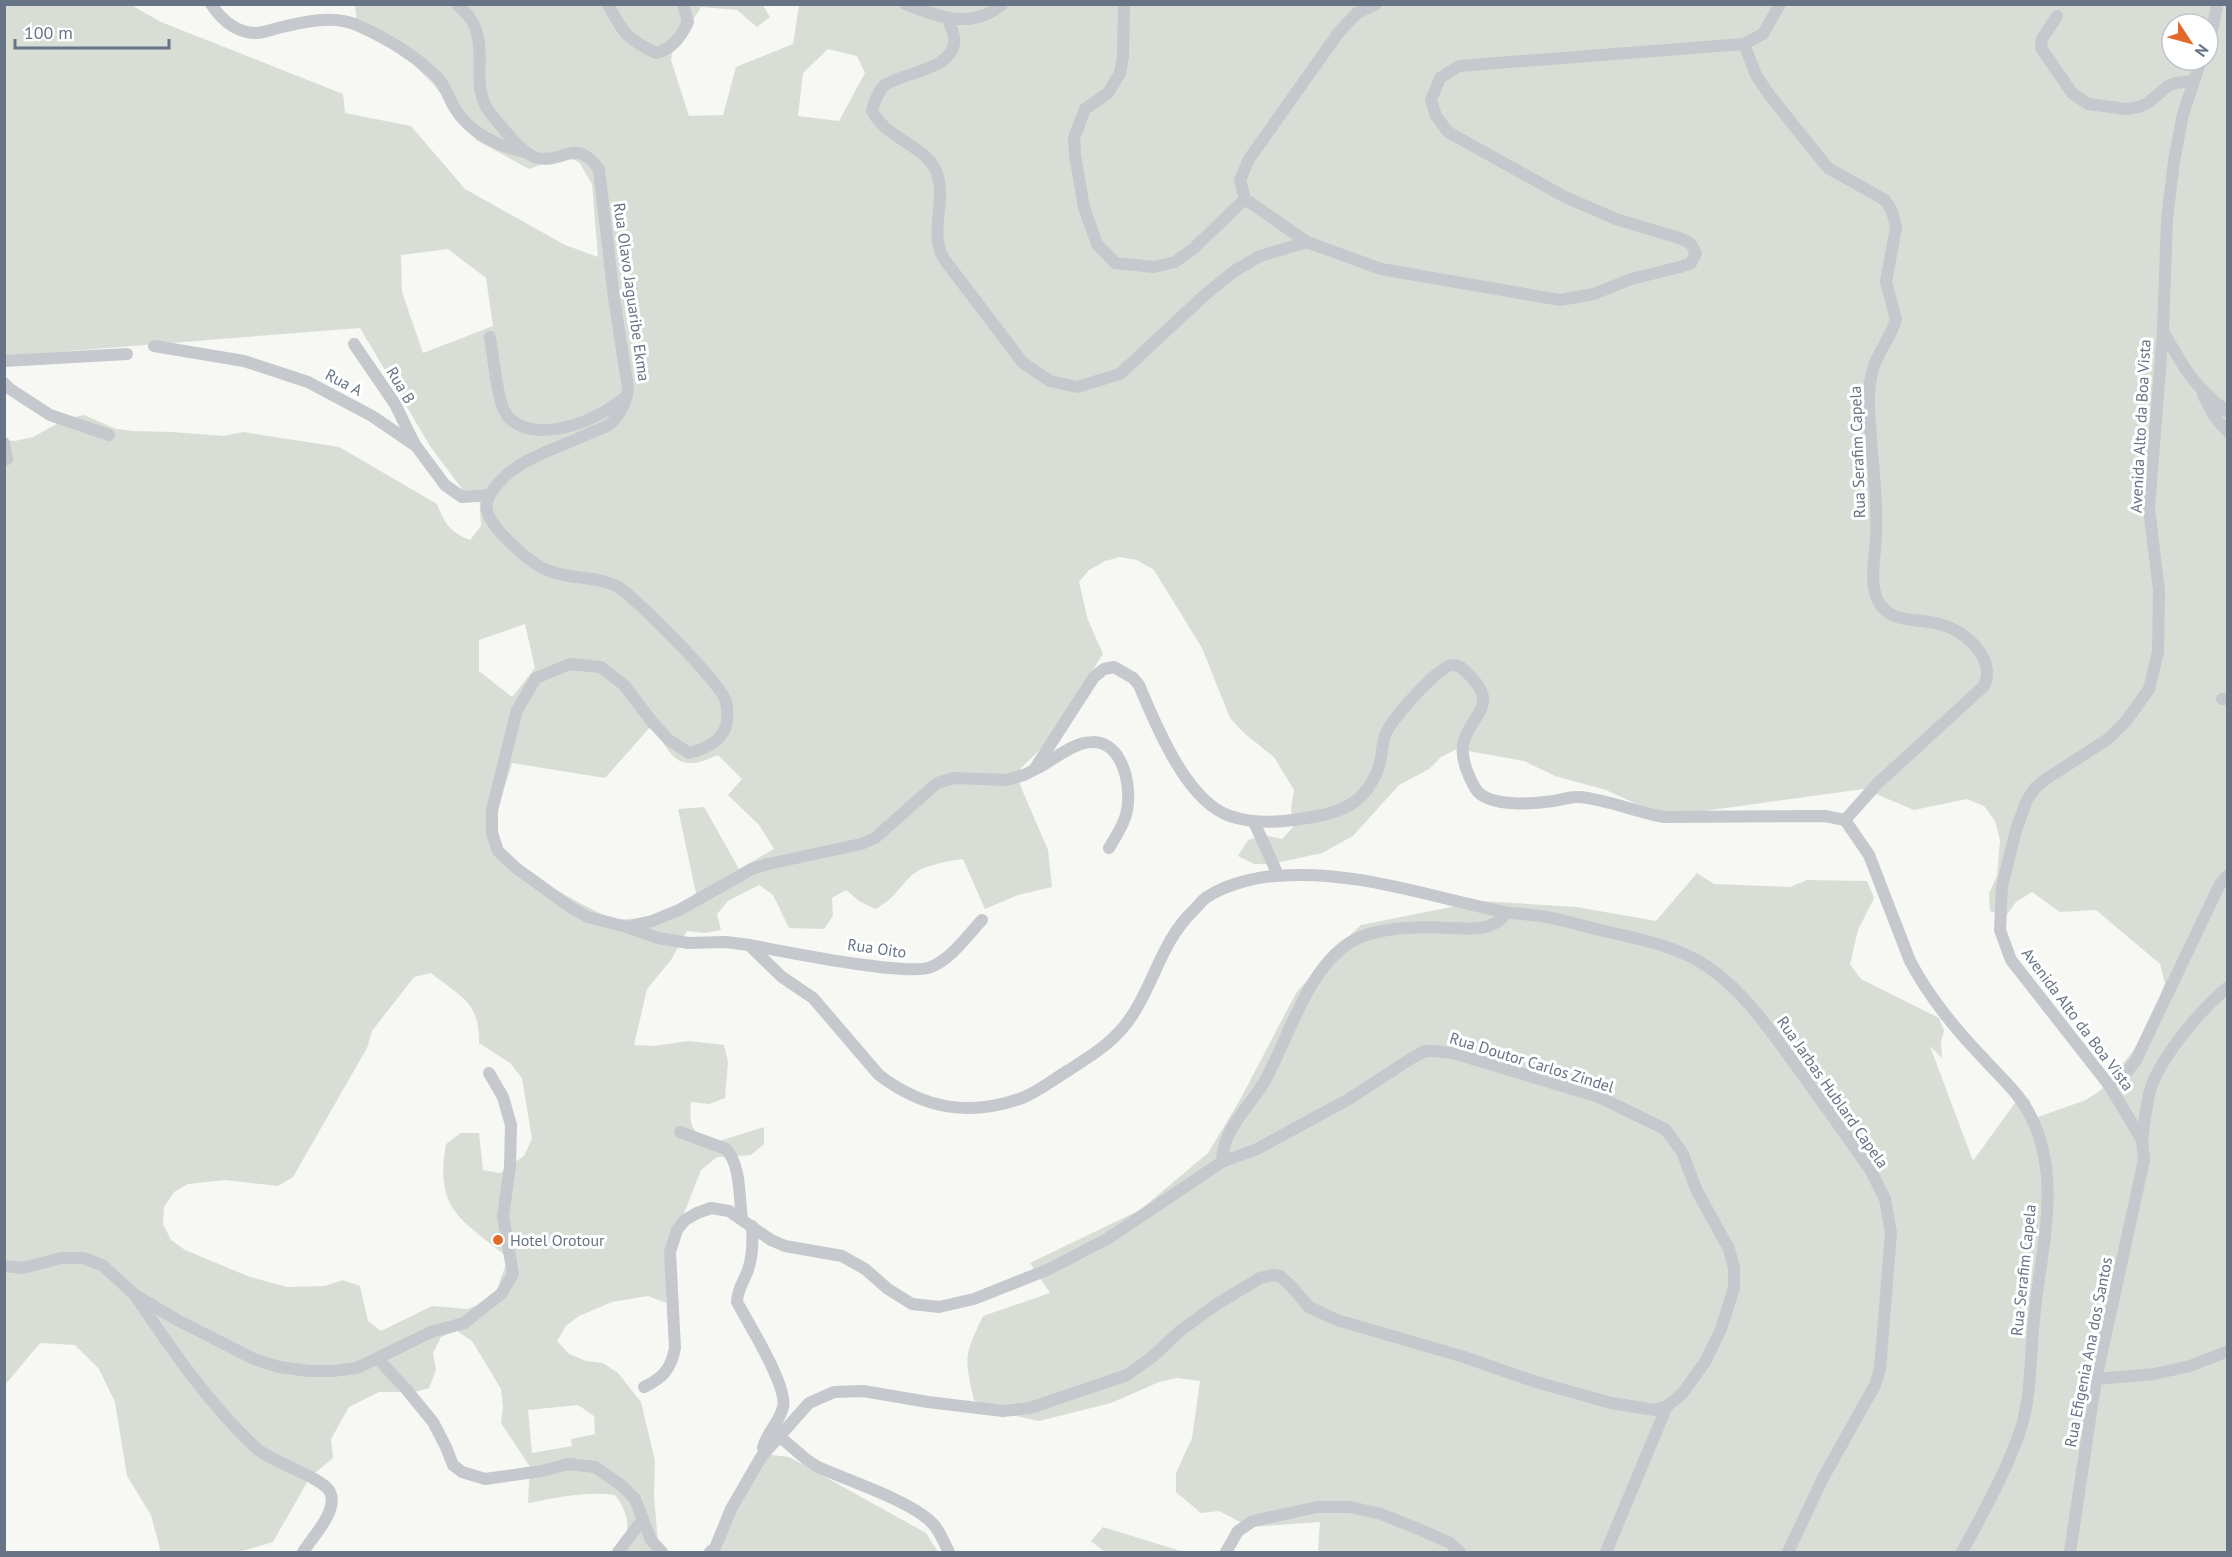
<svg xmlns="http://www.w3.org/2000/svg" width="2232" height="1557" font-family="'PT Sans',sans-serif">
<rect width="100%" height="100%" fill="#f7f7f4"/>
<g fill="#d8ded5" fill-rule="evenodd">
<path d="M5 5H131L161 22 343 94 345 113 411 126 465 189 565 245 598 257 592 184 579 162 564 156 529 169 476 140 434 85 412 63 357 25 355 5H763L770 17 757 27 737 10 701 7 672 53 671 60 689 116 723 115 736 67 793 44 799 5H2227V1552H1318L1320 1522 1250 1527 1219 1511 1201 1513 1176 1492V1473L1192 1438 1200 1381 1177 1378 1159 1382 1111 1403 1039 1421 989 1410 974 1400C964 1357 964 1356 983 1316L1050 1293 1030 1263 1140 1210 1208 1153 1241 1098 1296 993 1334 950 1361 925 1481 901 1576 907 1656 921 1697 873 1714 884 1790 887 1807 880 1867 881 1874 898 1858 930 1850 964 1861 979 1939 1018 1944 1031 1941 1041 1942 1058 1930 1046 1973 1161 2017 1100 2029 1099 2035 1118 2086 1100 2102 1089 2134 1050 2153 1015 2165 983 2160 964 2096 910 2060 912 2032 892 2016 902 2006 916 1990 911 1989 893 1997 876 2000 840 1995 821 1984 806 1967 799 1914 810 1864 789 1674 815 1656 813 1606 790 1555 776 1524 761 1457 749 1441 757 1429 769 1399 785 1353 836 1322 853 1271 864H1254L1238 856 1248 840 1265 835 1282 839 1293 827 1291 808 1294 790 1274 757 1244 733 1230 718 1202 648 1154 570 1137 560 1120 557 1105 561 1089 570 1079 582 1088 620 1103 654 1046 744 1021 768 1020 785 1048 850 1052 887 1018 895 985 909 963 859C948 861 920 866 910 877 896 891 894 899 875 909L859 901 846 890 832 898 833 916 824 929 789 928 773 895 759 885 728 901 717 914 721 930 704 933 687 931 671 960 647 989 634 1045 653 1046 689 1041 724 1045 728 1062 725 1098 709 1104 691 1102C689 1126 691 1133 713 1143L764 1127V1144L751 1155 717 1157 701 1170 685 1211 676 1226 666 1303 648 1296 612 1302 579 1316 566 1326 557 1341 569 1354 586 1361 603 1363 618 1373 641 1402 655 1461 654 1496 658 1543 662 1552H619C631 1531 630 1515 615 1495 585 1491 557 1498 528 1503L530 1467 501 1423 503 1407 501 1389 472 1341 457 1331 441 1337 433 1353 436 1370 429 1388 414 1392H379L349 1407 331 1439 333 1458 310 1477 273 1542 239 1552H159L160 1549 151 1515 127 1476 115 1402 99 1369 75 1345 40 1343 5 1385V440L15 441 33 437 66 419 84 415 116 429 134 431 171 432 224 436 243 432 339 447 437 504C445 524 450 532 470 540L481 526 479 493H465L430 446 360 328 5 356ZM2172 24H2208V60H2172ZM828 49 857 56 865 73 839 121 798 116 803 73ZM448 249 486 278 493 326 423 353 402 292 401 255ZM525 624 535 668 512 697 479 671V640ZM652 725C673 758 677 774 718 755L742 779 728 795 759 825 774 849 739 869 704 807 678 809 696 893C676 911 642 921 615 919 604 918 521 871 511 862 506 858 497 845 496 839 492 823 507 781 512 763L605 778ZM431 973C461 997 480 1002 479 1043L510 1063 522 1078 532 1139 524 1156 500 1173 483 1170 479 1133H461L446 1144C434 1212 462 1219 508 1258L497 1290 484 1303 467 1309 432 1306 381 1331 368 1321 360 1286 343 1280 325 1286 287 1287 250 1277 185 1250 171 1240 163 1224 164 1207 174 1192 188 1184 225 1180 278 1186 293 1177 367 1048 372 1031 414 977ZM578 1405 594 1416 595 1434 571 1439 572 1446 532 1453 528 1410Z"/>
<path d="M771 1455 789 1457 926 1533 938 1552H716L756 1467Z"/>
<path d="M1103 1527 1184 1552H1105L1091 1541Z"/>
</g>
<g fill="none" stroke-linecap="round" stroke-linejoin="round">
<g stroke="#c5c8cc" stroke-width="12">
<path d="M211 4C221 19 236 33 256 33 263 33 271 30 278 28 302 22 335 14 359 26 386 38 415 56 436 76 445 84 448 97 454 107 469 133 499 147 526 152"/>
<path d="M457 4C465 12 473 19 476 30 486 58 470 88 491 114 501 126 522 154 537 158 565 164 574 136 599 169L614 298 628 388C627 400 620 416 610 424 605 428 596 430 590 433 558 449 519 457 496 486 490 493 485 501 487 510 491 529 530 563 547 570 569 580 596 575 618 587 635 597 723 685 726 702 733 733 716 746 689 753L669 740 653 723 624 685 601 667 570 664 536 678 517 710 492 810V833L498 851 516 868 573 909 588 917 627 927 658 938 688 943 726 942 749 945 782 977 813 998 879 1075C924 1109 969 1117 1022 1098 1038 1092 1054 1079 1069 1070 1094 1054 1117 1040 1133 1014 1155 980 1163 939 1194 910 1198 906 1202 900 1207 897 1225 885 1255 877 1276 876 1353 869 1430 897 1504 912 1516 914 1528 914 1541 916 1560 919 1580 925 1600 930 1638 939 1676 945 1708 967 1746 993 1771 1032 1797 1067 1822 1102 1847 1136 1871 1171L1885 1199 1891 1233 1880 1369 1875 1385 1823 1478 1788 1552"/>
<path d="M608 4C622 32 628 40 656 53 673 48 681 37 688 22L683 4"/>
<path d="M905 4C937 16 972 31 1002 4"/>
<path d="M1124 4 1123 57 1120 73 1108 93 1085 109 1074 138 1075 155 1084 208 1097 244 1115 263 1154 267 1175 262 1193 249 1245 199"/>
<path d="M1376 4 1357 13 1339 32 1249 159 1240 180 1245 199 1307 242 1381 269 1560 300 1594 294 1631 279 1680 267 1691 263 1696 253 1690 243 1679 238 1616 219 1565 197 1448 132 1436 116 1431 100 1440 78 1459 66 1744 44 1763 34 1780 4"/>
<path d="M2057 16 2042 39 2041 48 2072 93 2088 104 2126 109 2139 107 2149 102 2168 86 2175 83 2193 81"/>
<path d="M948 19C950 25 953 31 954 37 958 69 904 72 885 85 878 91 875 101 872 110 883 137 925 145 936 171 948 199 928 232 944 259L1023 363 1050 381 1077 387 1120 374 1207 293 1236 270 1260 256 1307 242"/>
<path d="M2208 41 2213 27 2217 4"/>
<path d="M1744 44 1756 75 1770 96 1828 168 1885 200 1892 211 1896 227 1886 282 1896 319C1891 339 1876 353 1872 373 1867 394 1869 416 1871 437 1873 470 1878 504 1876 537 1875 557 1869 583 1878 601 1890 624 1918 618 1939 624 1965 630 1997 659 1984 686L1878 783 1845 820"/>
<path d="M2163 331C2182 365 2195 389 2228 412"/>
<path d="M490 337C493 355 497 397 504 410 520 442 571 429 596 416 607 411 617 403 627 396"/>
<path d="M354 344 395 404 415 445"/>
<path d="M154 346 244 361 308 382 372 416 416 446 445 485 462 497 489 495"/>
<path d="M4 361 127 354"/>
<path d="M4 383 10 389 50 415 109 435"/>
<path d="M2203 395 2214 416 2228 432"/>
<path d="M4 443 7 459 4 460"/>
<path d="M2222 699H2228"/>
<path d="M1038 768C1053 760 1074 742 1092 742 1124 741 1133 790 1126 815 1123 826 1115 838 1109 848"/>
<path d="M1254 822 1278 875"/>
<path d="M627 927 652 921 679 910 752 869 768 864 861 844 875 838 937 783 954 778 1007 780 1024 775 1034 770 1094 677 1104 669 1114 667 1133 678 1139 685C1156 725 1186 801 1230 816 1251 823 1272 823 1293 820 1314 817 1340 814 1357 800 1366 793 1376 777 1379 766 1383 754 1381 742 1387 731 1393 718 1440 664 1453 665 1461 665 1466 672 1471 677 1499 706 1471 715 1464 741 1461 750 1463 759 1466 768 1469 776 1472 785 1478 792 1493 807 1534 804 1553 801 1562 800 1570 796 1580 797 1609 800 1636 812 1664 817L1825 816 1845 820 1869 855 1910 961C1929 997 1956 1030 1984 1059 1999 1076 2017 1091 2028 1111 2066 1179 2038 1257 2033 1330 2030 1362 2031 1393 2022 1425 2008 1469 1984 1511 1962 1552"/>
<path d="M749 945C783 951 907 977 931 967 951 959 967 936 982 920"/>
<path d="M2109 1085 2126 1073 2136 1060 2220 884 2228 875"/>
<path d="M680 1132 726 1149C741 1165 739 1198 742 1219"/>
<path d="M2142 1140C2144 1125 2146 1109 2149 1094 2157 1061 2201 1009 2228 987"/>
<path d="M1222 1162C1222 1129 1251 1106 1266 1079 1289 1036 1307 971 1349 943 1374 927 1419 926 1448 928 1462 928 1480 931 1493 924 1499 922 1503 917 1507 913"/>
<path d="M752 1226C753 1241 753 1255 748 1270 744 1281 737 1290 737 1302 748 1323 788 1386 783 1407 780 1422 766 1433 763 1448"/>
<path d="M4 1266 23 1268 61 1258H83L102 1265 135 1295 177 1320 254 1359 279 1367 309 1371H332L357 1368 431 1332 464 1323 501 1294 513 1274 503 1216 510 1167 511 1125 503 1097 489 1073"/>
<path d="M136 1297C172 1350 209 1404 256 1448 272 1463 323 1477 330 1492 339 1511 312 1537 303 1552"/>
<path d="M378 1359 406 1389 433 1422 446 1447 453 1465 462 1472 485 1479 542 1471 568 1464 595 1467 621 1485 635 1499 651 1540 662 1552"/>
<path d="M2096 1379 2154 1374 2190 1366 2228 1351"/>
<path d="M644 1387C663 1378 671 1369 675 1348L670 1252 677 1230 685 1220 697 1213 711 1208 729 1211 771 1240 785 1246 842 1256 865 1269 888 1289 912 1304 939 1307 974 1299 1047 1270 1107 1239 1222 1162 1257 1149 1349 1099 1412 1058 1425 1051H1434L1453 1053 1599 1097 1665 1129 1682 1152 1697 1191 1729 1249 1734 1268V1288L1721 1329 1705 1362 1682 1394 1667 1406 1655 1410 1611 1403 1536 1382 1464 1357 1337 1320 1309 1307 1291 1286 1280 1276 1273 1275 1260 1278 1217 1304 1180 1331 1152 1357 1127 1375 1030 1408 1003 1411 928 1402 863 1391 834 1392 809 1403 761 1457 731 1509 715 1548 710 1552"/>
<path d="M779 1436 807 1460 818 1467C849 1481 905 1499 929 1520 939 1528 943 1541 949 1552"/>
<path d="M618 1552 643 1519"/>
<path d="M1226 1552 1238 1531 1253 1521 1317 1507H1350L1381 1514 1421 1530 1450 1543 1460 1552"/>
<path d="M1606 1552 1667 1406"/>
<path d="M2070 1552 2096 1379 2144 1160 2142 1140 2109 1085 2011 960 2000 930 2002 887 2016 830 2027 800 2035 788 2046 779 2108 739 2127 720 2149 689 2158 652 2159 591 2149 508 2163 330 2167 219 2174 161 2183 114 2201 60"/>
</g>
</g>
<circle fill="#e2692a" stroke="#fff" stroke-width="2" cx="498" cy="1240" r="6"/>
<g text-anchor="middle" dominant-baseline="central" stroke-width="6" stroke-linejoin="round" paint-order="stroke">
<g font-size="16" fill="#667485" stroke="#fff">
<text transform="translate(632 292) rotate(82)">Rua Olavo Jaguaribe Ekma</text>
<text transform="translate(344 382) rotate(28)">Rua A</text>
<text transform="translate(401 385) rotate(59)">Rua B</text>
<text transform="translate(2140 426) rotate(-87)">Avenida Alto da Boa Vista</text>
<text transform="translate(1857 452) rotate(-92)">Rua Serafim Capela</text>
<text transform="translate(877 948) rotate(8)">Rua Oito</text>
<text transform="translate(2078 1019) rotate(53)">Avenida Alto da Boa Vista</text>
<text transform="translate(1532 1062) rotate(17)">Rua Doutor Carlos Zindel</text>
<text transform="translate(1833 1092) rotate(55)">Rua Jarbas Hublard Capela</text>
<text transform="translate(2023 1270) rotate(-84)">Rua Serafim Capela</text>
<text transform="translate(2088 1352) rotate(-79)">Rua Efigenia Ana dos Santos</text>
</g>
<g font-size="16" fill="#667485" stroke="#fff" text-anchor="start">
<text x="510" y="1240">Hotel Orotour</text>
</g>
</g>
<rect width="2232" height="1557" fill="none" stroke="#667485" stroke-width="12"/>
<g transform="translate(2190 42) rotate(126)"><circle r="28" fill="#ffffff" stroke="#c2c7ce" stroke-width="1.5"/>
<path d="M0-4.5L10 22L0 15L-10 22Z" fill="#e2692a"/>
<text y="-9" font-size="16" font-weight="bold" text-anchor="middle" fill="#667485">N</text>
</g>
<path d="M15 39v9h154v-9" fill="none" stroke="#667485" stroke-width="3"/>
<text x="24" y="39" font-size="18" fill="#667485" stroke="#ffffff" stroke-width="4.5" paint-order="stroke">100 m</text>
</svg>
